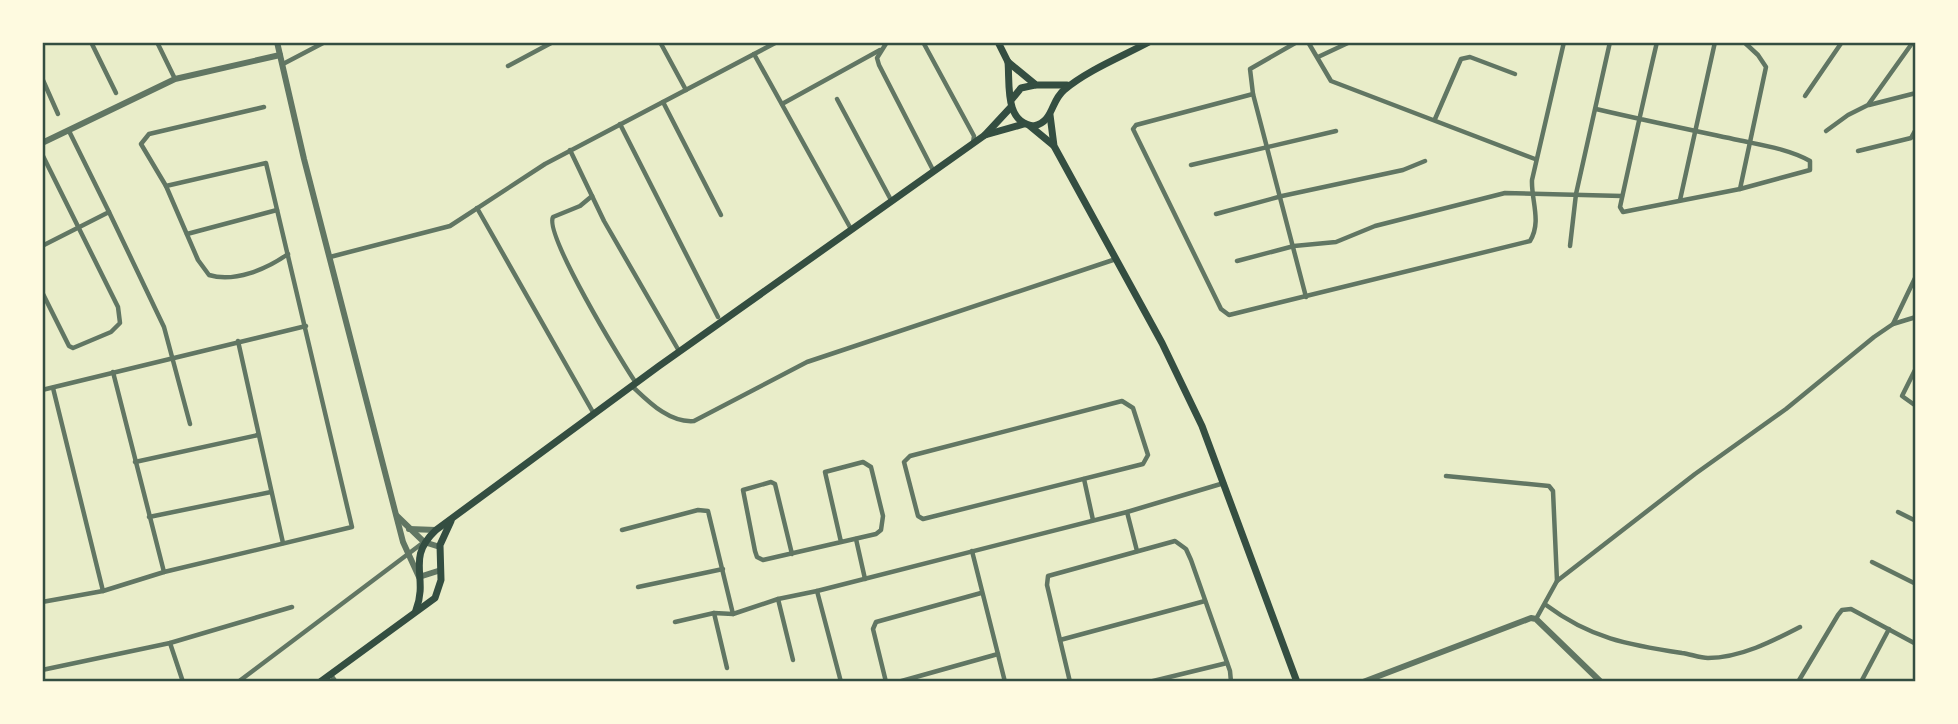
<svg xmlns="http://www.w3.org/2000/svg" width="1958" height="724" font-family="Spectral,serif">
<rect width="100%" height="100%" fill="#e9edc9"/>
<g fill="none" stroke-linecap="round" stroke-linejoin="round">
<g stroke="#617663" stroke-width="4.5">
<path d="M91 42 116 93"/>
<path d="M157 42 175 79"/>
<path d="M660 42 686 90"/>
<path d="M887 42 877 58 879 65 933 170"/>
<path d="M923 42 974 136 973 143"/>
<path d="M1297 42 1250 69 1253 94 1306 297"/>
<path d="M1308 42 1331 81 1535 159"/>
<path d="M754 54 851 229"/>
<path d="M1318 57 1350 42"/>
<path d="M283 64 325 42"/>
<path d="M508 66 553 42"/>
<path d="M42 78 58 114"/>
<path d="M1253 94 1136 125 1133 129 1221 309 1229 315 1530 241C1542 222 1531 200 1532 180L1564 42"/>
<path d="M1805 96 1842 42"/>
<path d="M837 99 891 200"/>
<path d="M663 102 721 215"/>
<path d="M782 104 880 50"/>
<path d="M1869 105 1916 93"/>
<path d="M1596 109C1643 120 1691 130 1738 140 1761 145 1789 149 1810 161V170L1740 189 1623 212 1620 207C1632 152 1644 97 1657 42"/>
<path d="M1435 119 1461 59 1470 57 1515 74"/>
<path d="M620 124 718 317"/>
<path d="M1826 131 1848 115 1868 105 1913 42"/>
<path d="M570 150 604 221 679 351"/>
<path d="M1858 151 1911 138 1916 129"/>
<path d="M42 154 118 307 120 323 111 332 73 348 69 346 42 292"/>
<path d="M1191 165 1336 131"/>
<path d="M166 186 198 260 209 275C234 283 267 269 288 254"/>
<path d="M1740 189 1766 67 1758 55 1744 42"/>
<path d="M592 196 580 206 553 217C544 234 621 361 636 383"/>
<path d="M1680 200 1715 42"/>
<path d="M477 208 594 414"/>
<path d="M109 212 164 327 190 424"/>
<path d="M1216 214 1282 196 1403 170 1425 161"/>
<path d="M187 234 277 210"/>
<path d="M42 246 109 212 69 131"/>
<path d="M1570 246 1576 194 1610 42"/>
<path d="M330 257 450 226 545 164 777 42"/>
<path d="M1237 261 1294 246 1336 242 1375 226 1505 193 1622 196"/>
<path d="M1893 324 1916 276"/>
<path d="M238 341 283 543"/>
<path d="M1916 368 1902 396 1916 406"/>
<path d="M113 372 164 572"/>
<path d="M632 386C649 402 669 423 694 421L807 362 1116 259"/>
<path d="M53 388 103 591"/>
<path d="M42 390 306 326"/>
<path d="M1122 401 1133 408 1148 455 1143 464 923 519 918 516 904 462 910 456Z"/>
<path d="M135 462 258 435"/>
<path d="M1446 476 1549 486 1553 491 1557 581 1536 619"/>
<path d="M1084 479 1093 520"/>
<path d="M1127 512 1137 551"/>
<path d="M1898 512 1916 521"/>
<path d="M149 517 271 492"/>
<path d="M622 530 698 510 708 511 733 614"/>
<path d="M856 539 865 579"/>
<path d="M972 551 1005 682"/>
<path d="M792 554 775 484 771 482 743 490 755 551 757 557 763 560 876 534 881 530 883 516 871 467 863 462 825 472 841 542"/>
<path d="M1872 562 1916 584"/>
<path d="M1557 581 1695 474 1786 409 1874 337 1893 324 1916 317"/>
<path d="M638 587 723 569"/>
<path d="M778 599 793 660"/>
<path d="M42 602 103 591 164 572 352 527 266 163 166 186 141 144 149 134 264 107"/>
<path d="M1546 605C1590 638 1628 645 1682 653 1690 654 1700 658 1708 658 1740 658 1773 641 1800 627"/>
<path d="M714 613 727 668"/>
<path d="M675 622 714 613 733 614 778 599 817 591"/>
<path d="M1060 640 1205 601"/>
<path d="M170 643 183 682"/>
<path d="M42 670 170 643 292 607"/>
<path d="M331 675 336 682"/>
<path d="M238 682 424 542"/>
<path d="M841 682 817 591 1127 512 1224 483"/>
<path d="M886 682 873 629 876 622 981 593"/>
<path d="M898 682 998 654"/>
<path d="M1070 682 1047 585 1048 576 1175 541 1186 549 1191 560 1230 671 1231 682"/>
<path d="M1149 682 1227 663"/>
<path d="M1798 682 1838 615 1842 610 1851 609 1916 644"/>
<path d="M1861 682 1889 629"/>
</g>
<g stroke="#617663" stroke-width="6">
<path d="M277 42 304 159 403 542 419 577 441 570"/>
<path d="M42 143 175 79 280 55"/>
<path d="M397 516 424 542 440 547"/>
<path d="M409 529 436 530"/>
<path d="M1363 682 1531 618 1536 619 1601 682"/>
</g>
<g stroke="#344e41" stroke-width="7">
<path d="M998 42 1008 62 1036 85H1067"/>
<path d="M1008 62C1010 84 1004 123 1034 126 1054 121 1050 102 1064 90 1088 70 1121 57 1149 42"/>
<path d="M1012 99 1021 88 1035 85"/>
<path d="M1050 115 1054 146 1162 343 1202 426 1297 682"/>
<path d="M1030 126 1053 145"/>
<path d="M985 135 1024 124"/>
<path d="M416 610C429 576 405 559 436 530L659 366 985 135 1011 107"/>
<path d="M320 682 435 598 441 580 440 545 451 521"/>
</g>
</g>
<rect width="1958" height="724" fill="none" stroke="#fefae0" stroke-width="88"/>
<rect x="44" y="44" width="1870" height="636" fill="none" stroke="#344e41" stroke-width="2.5"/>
</svg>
